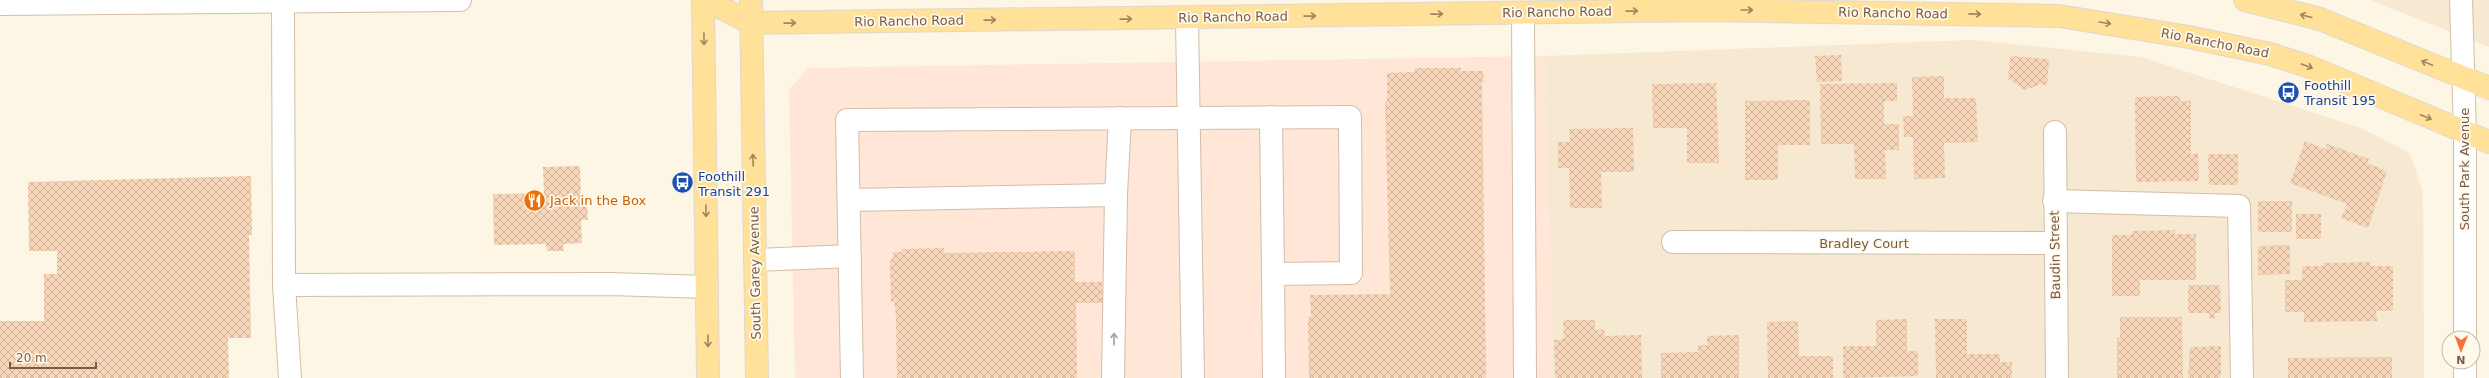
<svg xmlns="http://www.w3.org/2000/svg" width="2489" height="378" font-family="'DejaVu Sans',sans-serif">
<defs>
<pattern id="building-cross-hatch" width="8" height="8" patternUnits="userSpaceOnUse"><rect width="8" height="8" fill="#f7d6b9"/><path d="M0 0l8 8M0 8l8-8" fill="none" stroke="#cdb198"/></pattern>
</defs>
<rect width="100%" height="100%" fill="#fef6e4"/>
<g fill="#f7e8d1">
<path d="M2370 0H2489V47Z"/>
<path d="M1973 40 2141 57 2361 128 2410 153 2423 193 2424 378H1552L1545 56Z"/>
</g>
<path fill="#ffe6d7" d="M1545 56 1552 378H795L789 90 808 68Z"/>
<g fill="url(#building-cross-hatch)">
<path d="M1841 55 1842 81 1817 82 1815 56Z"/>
<path d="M2010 56 2049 59 2047 85 2041 84 2025 90 2008 79Z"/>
<path d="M1415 68H1461V71H1483L1484 82H1482L1486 378H1309L1308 317H1311L1310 295 1390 294 1385 102H1387V73L1415 72Z"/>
<path d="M1944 76V98H1976L1978 142 1944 143 1945 178 1914 179 1913 137H1904L1903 116H1913L1912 77Z"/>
<path d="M1716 83 1719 163H1687V128H1653L1652 84Z"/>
<path d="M1897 83V101H1884V124H1899V150H1885L1886 179H1855L1854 144H1821L1820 84Z"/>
<path d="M2180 96V101H2191V154L2198 153 2199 181 2136 182 2135 97Z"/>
<path d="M1810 100V145H1778V180H1745V101Z"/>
<path d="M1633 128 1634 172H1601L1602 208H1570L1569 168H1558V142H1570L1569 129Z"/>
<path d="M2305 141 2325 149 2327 144 2369 159 2367 163 2387 171 2368 228 2341 218 2347 204 2290 183Z"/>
<path d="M2208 154H2238V185H2209Z"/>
<path d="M580 166 581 204H587L588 220H581L582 243 563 244 564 251H547L546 244 494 245 493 194 544 193 543 167Z"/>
<path d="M251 176 252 235H249L251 338H228L229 378H0V321H44V274H57V251H29L28 182Z"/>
<rect x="2258" y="201" width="34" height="31"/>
<rect x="2296" y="214" width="25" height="25"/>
<path d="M2175 230V234H2196V280H2140V296H2112V235H2132V231Z"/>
<path d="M2290 245V274L2258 275V246Z"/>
<path d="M944 248V253L1075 251V282H1102L1103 303H1076L1077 378H897L896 316 894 301 891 302 890 261 893 258V252H902V249Z"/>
<path d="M2370 262V266H2393V311H2376L2377 321 2304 322V312H2285V280H2302V266H2323V263Z"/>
<path d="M2188 285H2220L2221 313H2214L2215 319 2209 318V313H2188Z"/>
<path d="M2120 317H2182L2183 378H2117V338H2120Z"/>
<path d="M1907 319V351H1918V376L1843 378V346H1876V320Z"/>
<path d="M1935 319H1967V354H2000V362H2012V378H1936Z"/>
<path d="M1563 320H1595V330L1604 329 1605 336 1641 335 1642 378H1555L1554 340 1564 339Z"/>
<path d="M1798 321 1799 356H1833V378H1768L1767 322Z"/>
<path d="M1739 335V378H1661V353L1698 352V345H1707V336Z"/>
<path d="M2221 346V375L2219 378H2188L2190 347Z"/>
<path d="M2392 357V378H2288V358Z"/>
</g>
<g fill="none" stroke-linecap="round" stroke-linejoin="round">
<defs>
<g id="minor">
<path d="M2461 0 2465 134V338"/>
<path d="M283 2 284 285 290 378"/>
<path d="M0 4 460 0"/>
<path d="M1523 13 1525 378"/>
<path d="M1187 18 1193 378"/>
<path d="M1271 117 1273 274"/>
<path d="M2055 132 2057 378"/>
<path d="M849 200 1116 195 1120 118"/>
<path d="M2054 201 2239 206 2242 378"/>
<path d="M1673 242 2055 243"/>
<path d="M755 260 850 256"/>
<path d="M284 285 610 284 707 287"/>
<path d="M852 378 847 120 1350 117 1351 273 1273 274 1274 378"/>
<path d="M1113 378 1116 195"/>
<path d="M2465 378V362"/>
</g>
<g id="major">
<path d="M703 0 708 378"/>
<path d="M706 0 751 23 1708 10 2059 16 2189 37 2270 54 2310 67 2489 142"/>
<path d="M751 0 757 378"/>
<path d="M2245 0 2320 19 2489 88"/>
</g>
</defs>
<use href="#minor" stroke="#d1bea8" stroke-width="24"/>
<use href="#major" stroke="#dfd8d3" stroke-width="24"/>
<use href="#minor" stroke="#fff" stroke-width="22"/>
<use href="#major" stroke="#ffe19a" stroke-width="22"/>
</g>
<defs><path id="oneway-shaft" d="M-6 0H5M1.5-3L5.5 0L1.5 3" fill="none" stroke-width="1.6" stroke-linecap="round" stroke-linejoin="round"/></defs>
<g stroke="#a2845f">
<use href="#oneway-shaft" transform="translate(1747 10)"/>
<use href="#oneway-shaft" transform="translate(1632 11) rotate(-1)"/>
<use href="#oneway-shaft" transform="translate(1437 14) rotate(-1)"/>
<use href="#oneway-shaft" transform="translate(1975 14) rotate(1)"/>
<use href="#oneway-shaft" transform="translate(1310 16) rotate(-1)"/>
<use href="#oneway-shaft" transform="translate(2306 16) rotate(-165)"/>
<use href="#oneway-shaft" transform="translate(1126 19) rotate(-1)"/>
<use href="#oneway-shaft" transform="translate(990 20) rotate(-1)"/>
<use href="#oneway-shaft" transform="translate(790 23) rotate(-1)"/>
<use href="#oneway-shaft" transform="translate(2105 23) rotate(9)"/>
<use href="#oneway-shaft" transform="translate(704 39) rotate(89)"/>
<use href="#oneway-shaft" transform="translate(2427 63) rotate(-158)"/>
<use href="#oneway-shaft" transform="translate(2307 66) rotate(20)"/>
<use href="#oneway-shaft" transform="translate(2426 117) rotate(23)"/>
<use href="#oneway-shaft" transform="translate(753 160) rotate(-92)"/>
<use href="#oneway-shaft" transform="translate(706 211) rotate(89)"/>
<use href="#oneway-shaft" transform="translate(708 341) rotate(89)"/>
</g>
<use stroke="#af9d90" href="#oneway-shaft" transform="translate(1114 339) rotate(-89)"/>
<defs>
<symbol id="bus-disc" viewBox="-11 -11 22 22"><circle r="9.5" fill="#1a4fb4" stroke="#fff9ec"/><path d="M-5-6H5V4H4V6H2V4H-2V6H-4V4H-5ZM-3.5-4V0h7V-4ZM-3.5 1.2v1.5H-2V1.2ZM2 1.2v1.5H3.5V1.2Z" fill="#fff"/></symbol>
<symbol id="restaurant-disc" viewBox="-11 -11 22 22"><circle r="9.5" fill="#e8710a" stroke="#fff9ec"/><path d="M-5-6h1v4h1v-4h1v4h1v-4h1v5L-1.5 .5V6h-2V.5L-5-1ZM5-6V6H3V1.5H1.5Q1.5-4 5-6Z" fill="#fff"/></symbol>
</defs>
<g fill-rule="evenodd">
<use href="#bus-disc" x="2276" y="80" width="25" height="25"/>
<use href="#bus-disc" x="670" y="170" width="25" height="25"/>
<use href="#restaurant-disc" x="522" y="188" width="25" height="25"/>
</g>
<g text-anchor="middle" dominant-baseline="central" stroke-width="3.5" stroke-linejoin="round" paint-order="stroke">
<g font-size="13" fill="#7a5c46" stroke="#fff9ec">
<text transform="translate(1557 12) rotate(-1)">Rio Rancho Road</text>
<text transform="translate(1893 13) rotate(1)">Rio Rancho Road</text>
<text transform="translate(1233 17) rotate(-1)">Rio Rancho Road</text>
<text transform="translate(909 21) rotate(-1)">Rio Rancho Road</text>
<text transform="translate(2215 43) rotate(11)">Rio Rancho Road</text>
<text transform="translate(2464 169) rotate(-90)">South Park Avenue</text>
<text x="1864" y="243">Bradley Court</text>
<text transform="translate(2055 255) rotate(-91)">Baudin Street</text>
<text transform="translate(755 273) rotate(-91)">South Garey Avenue</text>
</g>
<g font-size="13" fill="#164399" stroke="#fff9ec" text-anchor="start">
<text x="2304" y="85">Foothill<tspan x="2304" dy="15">Transit 195</tspan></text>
<text x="698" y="176">Foothill<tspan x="698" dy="15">Transit 291</tspan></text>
</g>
<g font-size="13" fill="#c56008" stroke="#fff9ec" text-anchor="start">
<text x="550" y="200">Jack in the Box</text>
</g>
</g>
<g transform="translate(2461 350) rotate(181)"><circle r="19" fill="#fff9ec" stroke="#cabaaa"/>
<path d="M0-3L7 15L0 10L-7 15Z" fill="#f4733d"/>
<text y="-6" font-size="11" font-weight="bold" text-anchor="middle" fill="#7a5c46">N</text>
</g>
<path d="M10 362v6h86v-6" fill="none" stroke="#7a5c46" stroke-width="2"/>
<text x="16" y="362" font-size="12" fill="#7a5c46" stroke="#fff9ec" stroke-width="3" paint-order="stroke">20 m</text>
</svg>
